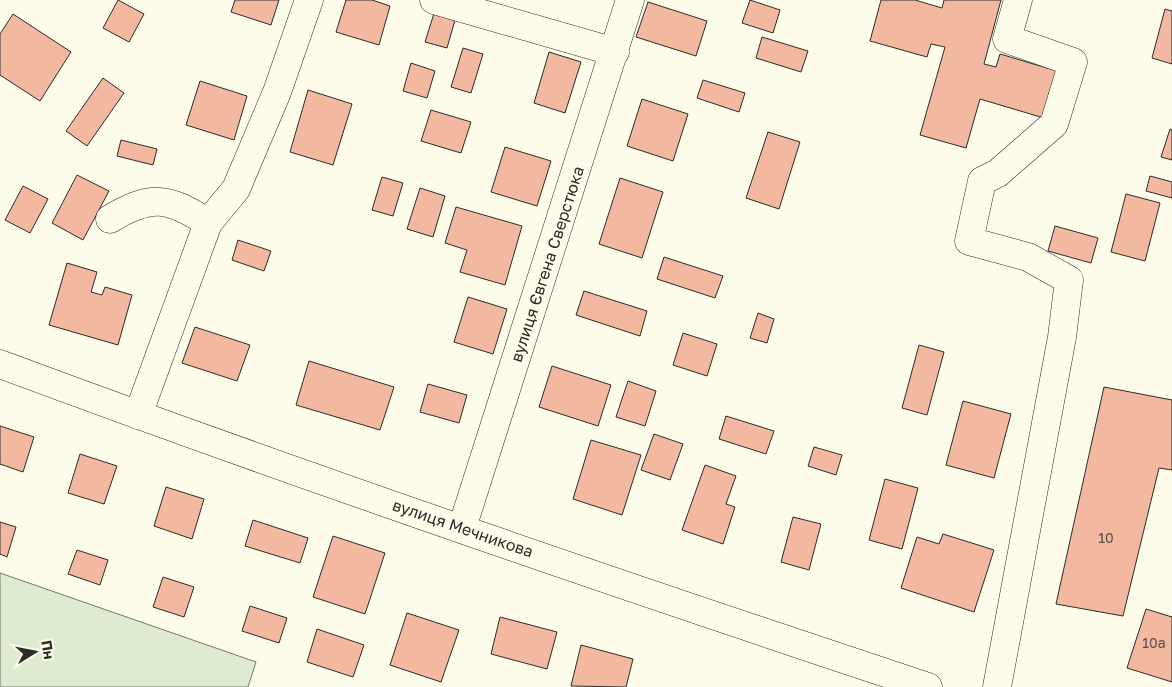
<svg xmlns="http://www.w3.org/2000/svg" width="1172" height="687" font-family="'Golos Text',sans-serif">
<rect width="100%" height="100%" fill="#fdfbea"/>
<path fill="#deebd1" stroke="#74746e" d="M0 573 256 662 248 687H0Z"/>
<g fill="#f2b8a0" stroke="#2b2b2b">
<path d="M118 0 144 14 129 42 103 28Z"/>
<path d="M235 0H279L271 25 231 12Z"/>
<path d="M346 0H372L390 6 379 45 336 32Z"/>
<path d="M750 0 780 10 773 33 742 23Z"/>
<path d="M881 0H915L942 8 944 0H1001L984 64 996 67 1000 54 1057 71 1044 118 980 99 966 148 920 135 945 47 931 44 927 57 870 41Z"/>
<path d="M648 2 707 21 696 56 636 37Z"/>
<path d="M436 7 457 13 447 48 425 42Z"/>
<path d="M1165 9 1172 11V64L1152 58Z"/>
<path d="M13 14 71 52 40 101 0 75V34Z"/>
<path d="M762 37 808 51 801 72 756 58Z"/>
<path d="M463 48 483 54 471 93 451 87Z"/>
<path d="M549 52 581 62 565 113 534 103Z"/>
<path d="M411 63 435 71 427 98 403 91Z"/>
<path d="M103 78 124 93 87 146 66 131Z"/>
<path d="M703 80 745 93 739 112 697 98Z"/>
<path d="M200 81 247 96 234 140 186 125Z"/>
<path d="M308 90 352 104 333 165 290 152Z"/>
<path d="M642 99 688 114 673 161 627 146Z"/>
<path d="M431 110 471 122 461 153 421 141Z"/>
<path d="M1170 129 1172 130V160L1161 157Z"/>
<path d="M768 132 800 142 779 209 746 198Z"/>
<path d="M121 140 157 149 153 165 117 156Z"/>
<path d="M505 147 551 161 537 206 491 192Z"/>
<path d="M77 175 109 191 83 240 52 223Z"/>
<path d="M1150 176 1172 182V198L1146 191Z"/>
<path d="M382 177 403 183 393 216 372 210Z"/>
<path d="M620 178 663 192 642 258 599 244Z"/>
<path d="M23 186 48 199 30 233 5 220Z"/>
<path d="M420 188 445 196 433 237 407 229Z"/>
<path d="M1126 194 1160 203 1145 261 1111 252Z"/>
<path d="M456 207 522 226 505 285 460 272 467 250 445 243Z"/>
<path d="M1055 226 1098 238 1091 263 1048 251Z"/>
<path d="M238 240 271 251 264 271 232 260Z"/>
<path d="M664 257 723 276 715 298 657 279Z"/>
<path d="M67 263 97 272 91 292 102 295 105 287 132 295 118 345 49 325Z"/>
<path d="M584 291 647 311 640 336 576 315Z"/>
<path d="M468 297 507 309 493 354 454 342Z"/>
<path d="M758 313 774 319 767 343 750 338Z"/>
<path d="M195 327 250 345 237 381 182 363Z"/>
<path d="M683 333 717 344 707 376 673 365Z"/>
<path d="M919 345 944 352 927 415 902 408Z"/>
<path d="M309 361 394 387 380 430 296 405Z"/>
<path d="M552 366 611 385 598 426 539 407Z"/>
<path d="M628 381 656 391 645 426 616 417Z"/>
<path d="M428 384 467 395 459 423 420 412Z"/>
<path d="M1104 387 1172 400V470L1159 468 1123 616 1056 604Z"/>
<path d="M963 401 1011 414 994 478 946 465Z"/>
<path d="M726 416 774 431 766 454 719 439Z"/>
<path d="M0 426 34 437 23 472 0 464Z"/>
<path d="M654 434 683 444 670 480 641 470Z"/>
<path d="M591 440 641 455 622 515 573 499Z"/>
<path d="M814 447 842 455 836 475 808 466Z"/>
<path d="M80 454 117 466 104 504 68 493Z"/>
<path d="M705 465 736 476 726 504 735 507 723 544 682 530Z"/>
<path d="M885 479 918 488 902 549 869 540Z"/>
<path d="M166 487 204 499 192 539 154 526Z"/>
<path d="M793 517 821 524 809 570 781 562Z"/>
<path d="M253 520 308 538 300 563 245 546Z"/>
<path d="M0 522 16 527 7 557 0 554Z"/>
<path d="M943 534 994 550 974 612 901 588 917 537 939 544Z"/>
<path d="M333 536 385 553 365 614 313 597Z"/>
<path d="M77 550 108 560 100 585 68 574Z"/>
<path d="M163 577 194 587 184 617 153 607Z"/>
<path d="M250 606 287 618 279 643 242 631Z"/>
<path d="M1146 609 1172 617V682L1127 668Z"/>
<path d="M407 613 459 630 441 682 390 665Z"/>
<path d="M500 617 557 632 547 669 491 654Z"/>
<path d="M317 629 364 645 353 677 307 662Z"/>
<path d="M581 645 633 659 626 687 571 686Z"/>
</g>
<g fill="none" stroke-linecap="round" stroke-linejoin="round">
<defs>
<g id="minor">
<path d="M434 0 615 52"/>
<path d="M110 219C151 194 169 197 208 223L138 415"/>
<path d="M208 223 236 189 277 92 309 0"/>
<path d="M0 364C307 478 617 584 928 687"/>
<path d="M462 528 630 0"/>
<path d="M997 687 1062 337 1069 280 1028 257 969 241 982 181 998 173 1054 124 1073 62 1007 39 1018 0"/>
</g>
</defs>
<use href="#minor" stroke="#2b2b2b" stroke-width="29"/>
<use href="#minor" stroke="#fdfbea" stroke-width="28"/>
</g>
<g text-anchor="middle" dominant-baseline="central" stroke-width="4" stroke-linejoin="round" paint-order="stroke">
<g font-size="14" fill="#5d4e48">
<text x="1106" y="537">10</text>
<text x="1154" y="642">10а</text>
</g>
<g font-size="16" fill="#2b2b2b" stroke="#fdfbea">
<text transform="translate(547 264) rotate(-72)">вулиця Євгена Сверстюка</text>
<text transform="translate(463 528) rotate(19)">вулиця Мечникова</text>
</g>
</g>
<g transform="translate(35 652) rotate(80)" stroke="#fdfbea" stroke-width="4" paint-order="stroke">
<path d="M0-4L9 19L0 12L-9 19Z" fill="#2b2b2b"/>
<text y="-8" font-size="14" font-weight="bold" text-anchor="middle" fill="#2b2b2b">Пн</text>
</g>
</svg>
